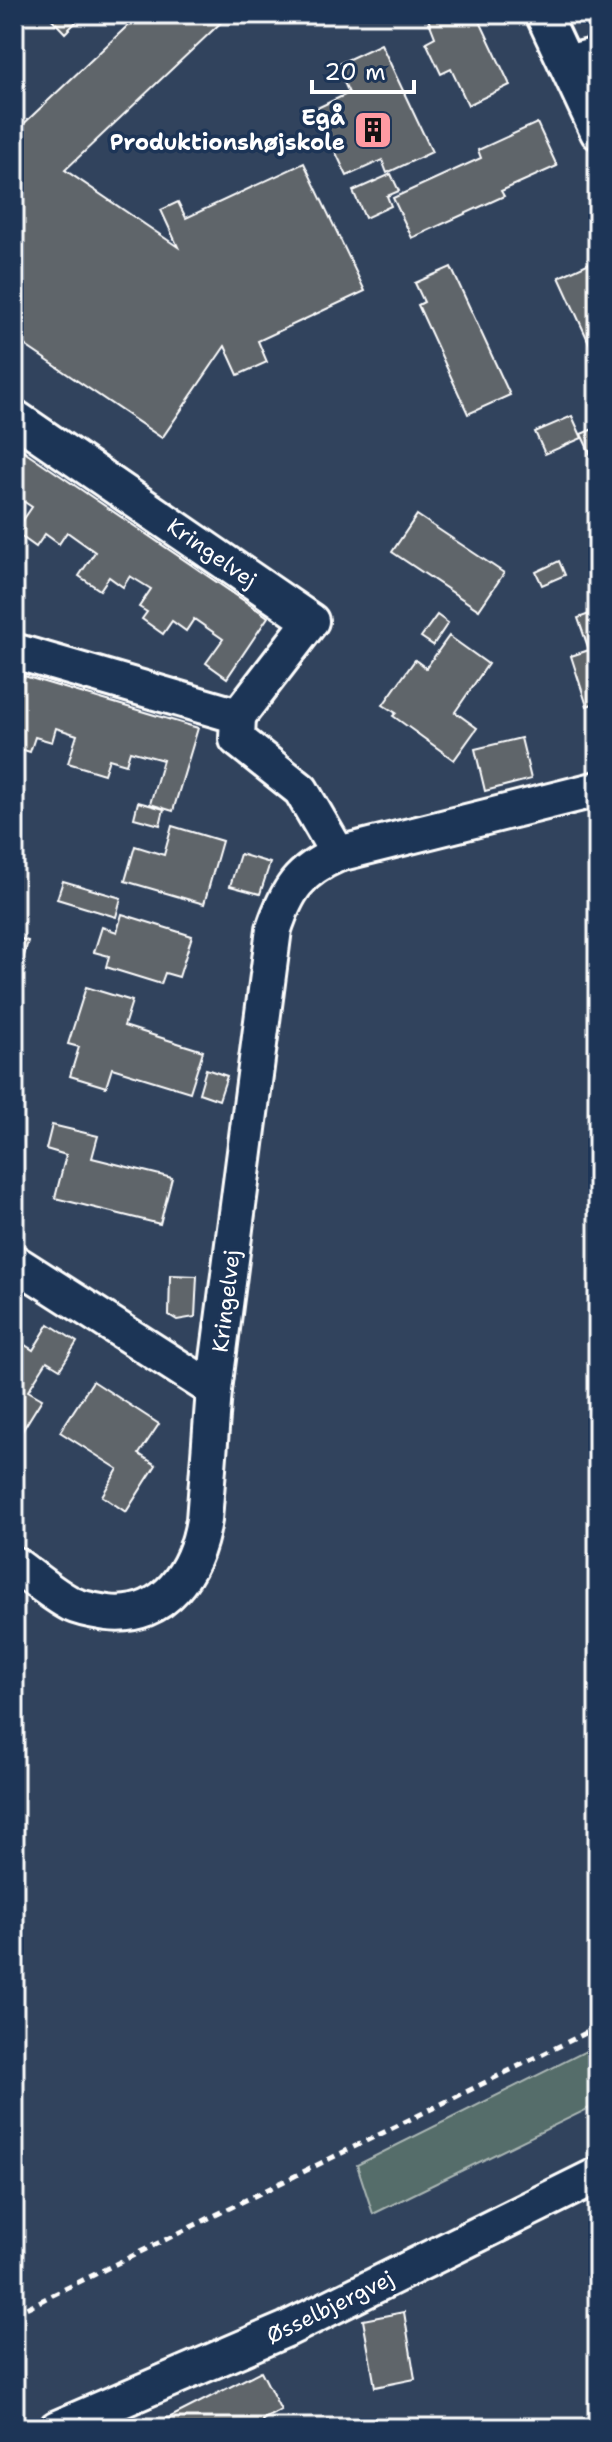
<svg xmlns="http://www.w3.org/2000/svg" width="612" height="2442" font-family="'Shantell Sans',sans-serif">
<rect width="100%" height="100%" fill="#31435d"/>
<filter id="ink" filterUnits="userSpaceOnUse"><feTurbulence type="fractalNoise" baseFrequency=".0125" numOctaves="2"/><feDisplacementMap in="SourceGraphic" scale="16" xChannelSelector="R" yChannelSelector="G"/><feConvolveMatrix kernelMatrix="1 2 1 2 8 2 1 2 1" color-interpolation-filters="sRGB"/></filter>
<g filter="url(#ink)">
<path fill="#556d6a" stroke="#aab6b4" stroke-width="2" d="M598 2045V2104L373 2214 357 2165Z"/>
<g fill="#5f656b" stroke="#fff" stroke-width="2">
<path d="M47 14H84L65 33Z"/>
<path d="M140 14H230L65 170 178 247 161 210 178 202 186 218 304 163 365 291 258 341 267 362 238 375 225 346 162 438 14 338V133Z"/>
<path d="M426 14 477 15 510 85 468 105 451 69 441 74 426 42 435 37Z"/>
<path d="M381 44 432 152 387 173 382 160 347 176 315 109 349 93 336 65Z"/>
<path d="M537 123 557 166 501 191 504 196 412 238 393 198 481 158 478 150Z"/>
<path d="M391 174 399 191 387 196 391 206 365 218 353 191Z"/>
<path d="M598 259V362L559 277Z"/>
<path d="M451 267 510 395 468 414 418 305 424 302 415 283Z"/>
<path d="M572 416 582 438 545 454 535 432Z"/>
<path d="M598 427V470L581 434Z"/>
<path d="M14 444 268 617 227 678 206 663 223 639 194 619 186 631 172 621 163 634 142 619 147 612 139 607 151 589 130 576 123 587 109 577 100 590 79 576 95 552 67 532 59 544 45 534 36 547 15 532 32 507 14 495Z"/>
<path d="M417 515 504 573 479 610 392 552Z"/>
<path d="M559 561 565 575 542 585 536 572Z"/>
<path d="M598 611V702L587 706 571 656 589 650 578 618Z"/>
<path d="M437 615 448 623 433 645 421 637Z"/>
<path d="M449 636 488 664 455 712 477 728 454 760 393 716 396 713 383 705 415 660 426 668Z"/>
<path d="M14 673 198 728 173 811 150 804 163 760 130 751 126 764 109 759 104 774 68 763 77 735 56 728 52 742 35 737 30 752 14 747Z"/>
<path d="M521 738 531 779 485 791 475 749Z"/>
<path d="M138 802 164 809 160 825 134 818Z"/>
<path d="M172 826 222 841 204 904 125 881 135 846 164 855Z"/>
<path d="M240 854 270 863 260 894 230 886Z"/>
<path d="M63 881 121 898 116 917 57 899Z"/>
<path d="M122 914 192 936 179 977 165 973 161 984 106 967 109 956 94 952 102 927 117 932Z"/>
<path d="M14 937 28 941 23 960 14 957Z"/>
<path d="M86 987 132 1001 124 1026 203 1051 190 1092 112 1068 106 1087 70 1076 79 1047 68 1044Z"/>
<path d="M206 1069 227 1076 219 1100 199 1093Z"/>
<path d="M52 1125 98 1136 92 1158 172 1178 160 1224 55 1198 66 1155 46 1149Z"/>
<path d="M170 1275 197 1276 195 1317 177 1320 169 1315Z"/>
<path d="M49 1324 77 1342 60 1369 47 1361 28 1391 42 1399 19 1436 14 1432V1338L33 1350Z"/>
<path d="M93 1381 159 1424 139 1454 156 1465 126 1512 102 1496 118 1469 60 1432Z"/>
<path d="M404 2312 415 2379 375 2387 363 2320Z"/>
<path d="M261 2371 281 2410 262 2420 266 2428H149Z"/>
</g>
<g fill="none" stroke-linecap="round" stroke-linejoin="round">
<defs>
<g id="minor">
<path d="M543 14 598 132"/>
<path d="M566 63 598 55"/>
<path d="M14 417 311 621 238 716 14 651"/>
<path d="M238 716 237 739 301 790 338 854"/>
<path d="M14 1262 214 1390"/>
<path d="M14 1564C31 1576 53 1595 71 1604 81 1609 95 1611 107 1613 165 1620 196 1570 204 1520L214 1390 274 929C287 890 299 871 338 854L598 789"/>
<path d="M57 2428 287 2329 598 2175"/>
</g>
</defs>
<use href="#minor" stroke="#fff" stroke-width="40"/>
<path stroke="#fff" stroke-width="5" stroke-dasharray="8 6" stroke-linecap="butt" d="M14 2314 598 2027"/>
<use href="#minor" stroke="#1d3557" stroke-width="34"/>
</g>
</g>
<defs>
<symbol id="building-square" viewBox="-11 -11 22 22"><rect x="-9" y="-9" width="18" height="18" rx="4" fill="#ff9aa2" stroke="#1d3557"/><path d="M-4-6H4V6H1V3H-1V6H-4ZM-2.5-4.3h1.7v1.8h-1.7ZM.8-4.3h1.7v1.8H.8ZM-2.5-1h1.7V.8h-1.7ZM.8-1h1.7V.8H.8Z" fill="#111"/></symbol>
</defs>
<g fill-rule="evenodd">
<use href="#building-square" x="351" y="108" width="44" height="44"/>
</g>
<g text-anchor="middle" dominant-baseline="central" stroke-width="7" stroke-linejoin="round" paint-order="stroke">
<g font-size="22" font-weight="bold" fill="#fff" stroke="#1d3557" text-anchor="end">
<text x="345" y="117">Egå<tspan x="345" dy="25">Produktionshøjskole</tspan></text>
</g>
<g font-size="22" fill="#fff" stroke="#1d3557">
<text transform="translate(212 553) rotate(35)">Kringelvej</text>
<text transform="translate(226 1301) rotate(-83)">Kringelvej</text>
<text transform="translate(330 2307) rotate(-26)">Øsselbjergvej</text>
</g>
</g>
<rect width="612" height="2442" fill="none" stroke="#1d3557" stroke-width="48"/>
<rect x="24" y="24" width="564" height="2394" fill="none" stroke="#fff" stroke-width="3" filter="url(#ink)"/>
<path d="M312 80v12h102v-12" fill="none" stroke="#ffffff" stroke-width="4"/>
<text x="324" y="80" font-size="24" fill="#ffffff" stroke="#1d3557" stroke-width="6" paint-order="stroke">20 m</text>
</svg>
